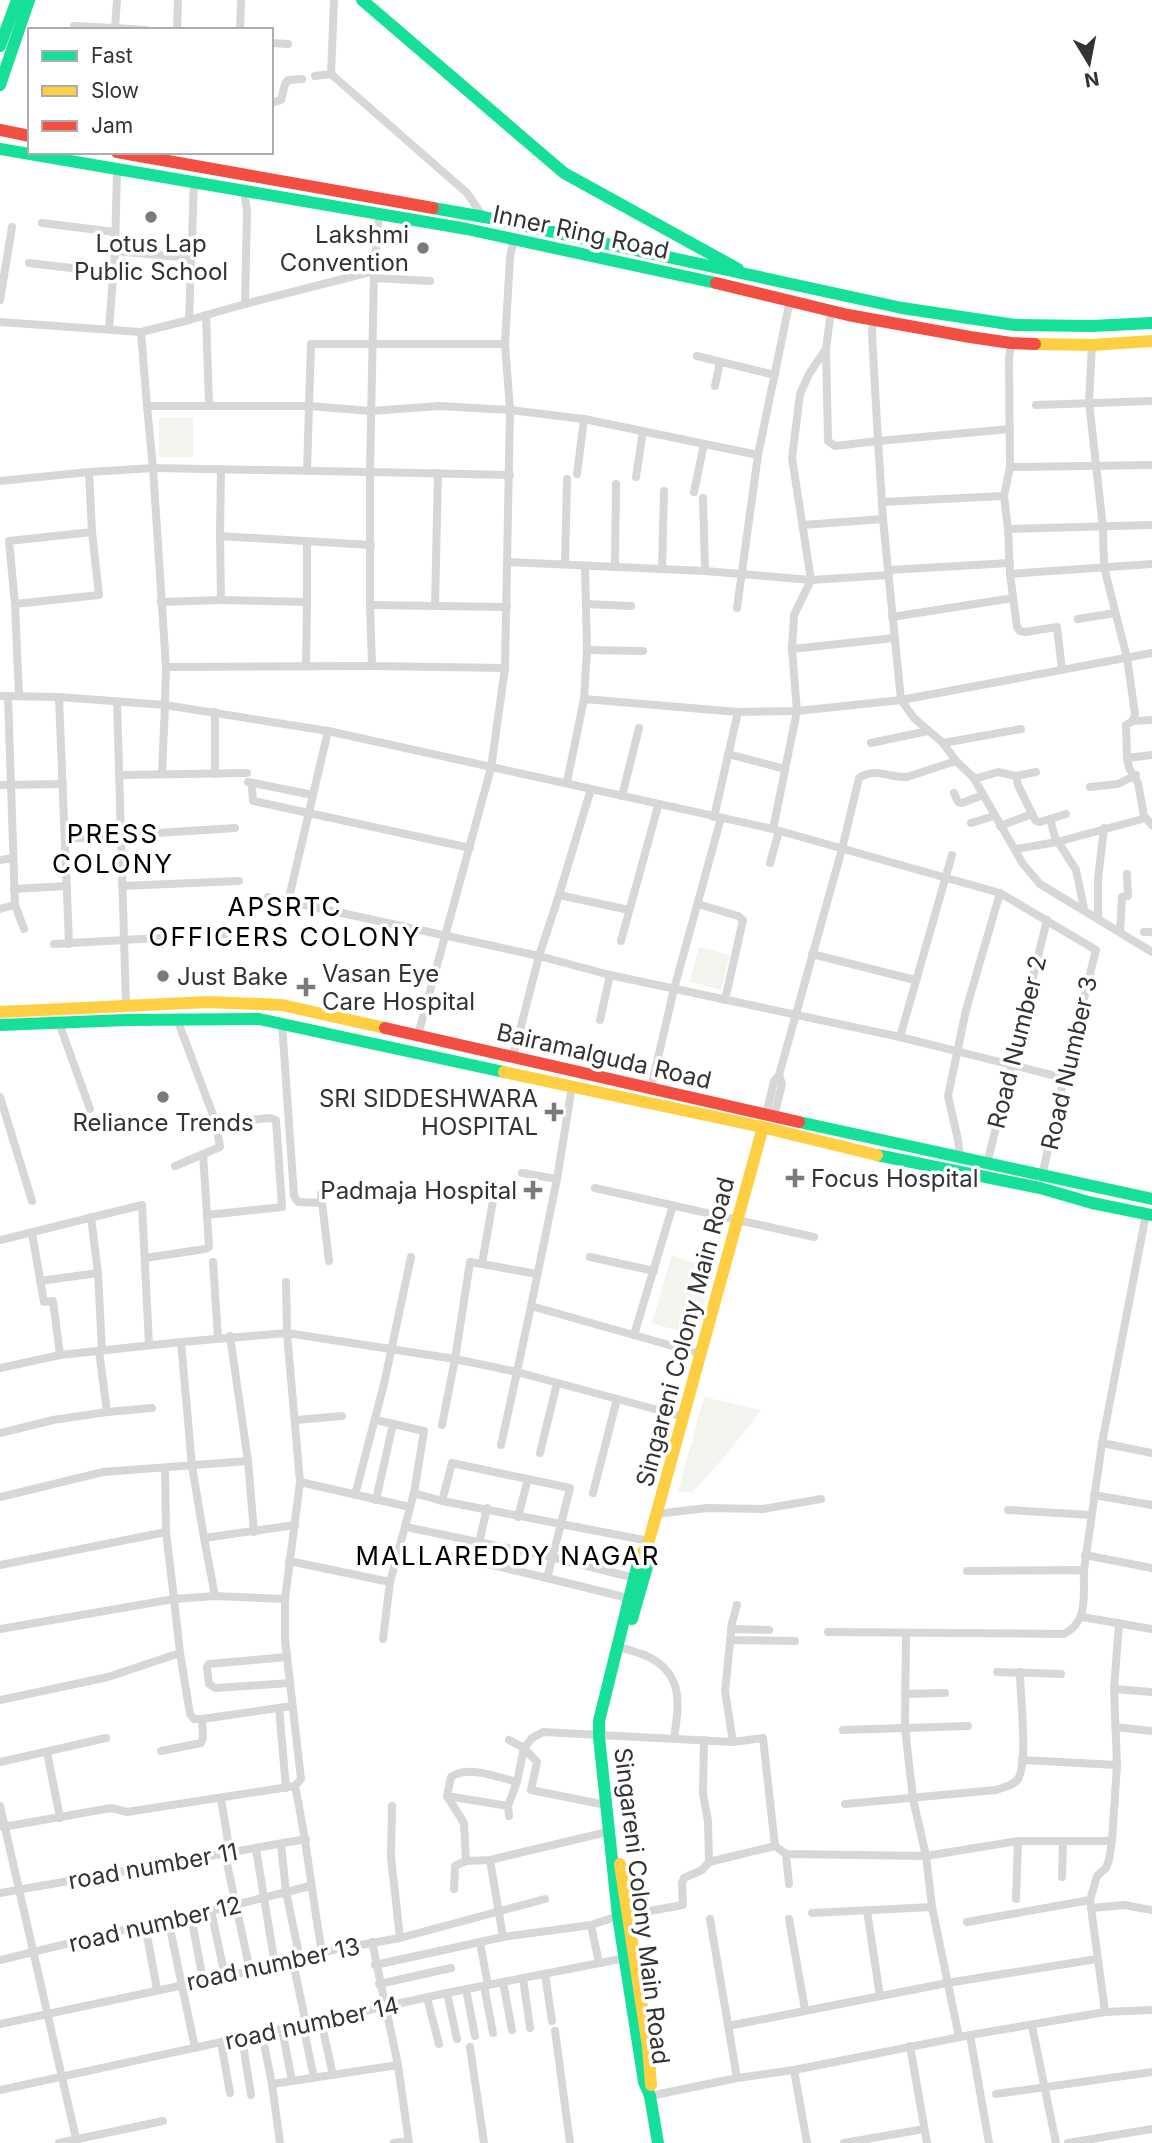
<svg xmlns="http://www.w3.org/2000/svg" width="1152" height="2143" font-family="Inter,sans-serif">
<rect width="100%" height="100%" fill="#fff"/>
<g fill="#f1f5ed">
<rect x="159" y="418" width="34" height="39"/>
<path d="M699 947 730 955 721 990 690 982Z"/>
<path d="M672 1255 714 1271 694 1336 652 1323Z"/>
<path d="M704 1397 761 1410C739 1439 718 1466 692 1492H678Z"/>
</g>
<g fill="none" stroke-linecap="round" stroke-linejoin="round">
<g stroke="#d7d7d7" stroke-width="8">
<path d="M334 0 331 74 467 193 482 215"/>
<path d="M74 26 115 28 117 0"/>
<path d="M115 28 146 30"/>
<path d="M177 30 178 0"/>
<path d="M240 30 241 0"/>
<path d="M271 43 288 44"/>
<path d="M315 76 331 74"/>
<path d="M271 103 281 100 285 84 288 80 302 79"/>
<path d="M194 182 189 320 245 304 374 271 379 214"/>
<path d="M244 190 247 211 245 304"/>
<path d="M42 223 115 232"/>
<path d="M115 251 191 258"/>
<path d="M29 263 114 273"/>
<path d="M374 271 370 472 510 475"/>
<path d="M374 278 430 281"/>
<path d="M0 300 12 227"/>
<path d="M206 315 209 404"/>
<path d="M0 322 141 332"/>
<path d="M109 329 115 251 117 169"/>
<path d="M505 344H311L309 406 371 411 439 406 510 410 584 419 758 455"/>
<path d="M1092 345 1089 402 1103 528 1104 567 1127 658 1135 714 1133 721 1126 725 1127 758 1129 768 1138 783 1144 816 1152 825"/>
<path d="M826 349 828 441 835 446 878 441 872 334 873 319"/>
<path d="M697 356 775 375"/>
<path d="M715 386 720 362"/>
<path d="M1036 405 1152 401"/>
<path d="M147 406 141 332 189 320"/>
<path d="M1010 429 878 441 883 519 901 700 797 711 773 829 1000 893 1096 950 1064 1078 1042 1176"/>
<path d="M1010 467 1152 465"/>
<path d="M307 471 309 406H147L153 468 370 472V605L372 666 505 668"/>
<path d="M577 474 584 419"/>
<path d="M636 477 643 431"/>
<path d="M0 481 89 472"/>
<path d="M694 492 704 444"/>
<path d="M703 498 705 571"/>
<path d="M882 502 1004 496"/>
<path d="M803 525 883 519"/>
<path d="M1008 529 1004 496 1010 467 1009 359 1011 343"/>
<path d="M220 536 221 469"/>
<path d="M307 541V602L221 600 220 536 371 545"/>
<path d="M507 562 705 571 811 580 889 575"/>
<path d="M565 564 567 479"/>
<path d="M615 567 616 484"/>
<path d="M662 569 664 491"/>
<path d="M889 570 1010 563"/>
<path d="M1010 574 1152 564"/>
<path d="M161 602 221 600"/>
<path d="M15 604 9 541 92 532"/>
<path d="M586 604 631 606"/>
<path d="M370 605 507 607"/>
<path d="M435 606 438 473"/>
<path d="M737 608 758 455 790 300"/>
<path d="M892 617 1013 598"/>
<path d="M1078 619 1115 613"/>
<path d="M792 649 794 615 811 580 792 458 800 394 809 374 826 349 831 311"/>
<path d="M587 650 643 651"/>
<path d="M1152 653 901 700 914 718 943 743 956 761 973 777 1023 864 1040 884 1152 952"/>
<path d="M306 666 307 602"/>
<path d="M166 667 372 666"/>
<path d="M1062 670 1057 627 1025 632 1020 631 1017 627 1010 574 1008 529 1152 525"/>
<path d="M0 696 59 697"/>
<path d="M19 696 15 604 99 595 92 532 89 472 153 468 166 667 165 705 328 731 773 829"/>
<path d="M584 699 587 650 585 566"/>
<path d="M117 702 126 1005"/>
<path d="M1133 721 1152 720"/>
<path d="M871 743 928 731"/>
<path d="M943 743 1021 729"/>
<path d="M728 754 785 769"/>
<path d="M1127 758 1152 755"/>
<path d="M215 774V712"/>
<path d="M119 775 247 773"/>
<path d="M1016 776 1018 785 1032 814"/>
<path d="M974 779 998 772 1016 776 1036 772"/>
<path d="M248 782 313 795"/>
<path d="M567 782 584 699 738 712"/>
<path d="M0 785 63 784"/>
<path d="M1090 787 1118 784 1136 775"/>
<path d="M252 789 253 801 470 848"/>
<path d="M954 793 958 802 962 803 983 795"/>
<path d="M622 796 639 728"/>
<path d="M714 817 738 712 797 711 792 649 894 638"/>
<path d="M1050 819 1055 837 1076 870 1084 908"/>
<path d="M971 823 994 816"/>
<path d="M1000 826 1032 814 1036 821 1040 822 1066 814"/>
<path d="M65 839 235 828"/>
<path d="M1016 849 1057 842 1146 818"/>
<path d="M952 855 900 1037 1064 1078"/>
<path d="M0 860 13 858"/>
<path d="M770 863 779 831"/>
<path d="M122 886 239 881"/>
<path d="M14 889 67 886"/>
<path d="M559 895 591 789"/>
<path d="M268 897 539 956 610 975 900 1037"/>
<path d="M288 902 328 731"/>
<path d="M698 904 738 916 743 920 725 1000"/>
<path d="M15 905 24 929"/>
<path d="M0 909 15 905 8 696"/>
<path d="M1098 918V879L1104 828"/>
<path d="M1120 932 1122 897 1128 896 1127 874"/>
<path d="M1144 932H1152"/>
<path d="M621 941 658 806"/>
<path d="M54 944 246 933"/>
<path d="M69 944 59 697 165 705 162 774"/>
<path d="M812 954 915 980"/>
<path d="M177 1019 216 1123 270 1118 276 1120 282 1207 207 1215 203 1154"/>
<path d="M600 1020 610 975"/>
<path d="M59 1023 90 1109"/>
<path d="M282 1023 294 1196 298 1202 322 1203"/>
<path d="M418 1035 491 768 505 668 510 410 505 344 510 257 514 239"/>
<path d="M513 1057 539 956 559 895 629 910"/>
<path d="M651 1088 674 989 721 818"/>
<path d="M0 1097 32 1201"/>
<path d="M766 1115 774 1081 779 1075 842 849 859 778C875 767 890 778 907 777L956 761"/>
<path d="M774 1117 782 1084 779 1075"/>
<path d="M960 1158 958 1140 948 1096 966 1010 1000 893"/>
<path d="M987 1164 1047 920"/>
<path d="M175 1166 220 1147 216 1123"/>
<path d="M522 1173 557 1179 531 1306"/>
<path d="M557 1179 572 1086"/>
<path d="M595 1188 814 1237"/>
<path d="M321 1194 329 1261"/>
<path d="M91 1217 98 1273 102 1350"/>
<path d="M32 1233 44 1302 53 1301 60 1355"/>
<path d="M0 1240 142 1205 149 1345"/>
<path d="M590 1257 654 1271"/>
<path d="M145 1258 205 1249 209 1247 207 1215"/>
<path d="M213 1262 218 1338"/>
<path d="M482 1264 537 1274"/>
<path d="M40 1281 98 1273"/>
<path d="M634 1335 673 1205"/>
<path d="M230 1336 248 1461 254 1532"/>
<path d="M0 1368 60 1355 181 1342"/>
<path d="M107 1412 152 1408"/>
<path d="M684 1417 517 1372 531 1306 701 1354"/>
<path d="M296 1420 342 1416"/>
<path d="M376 1420 424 1431 414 1493"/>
<path d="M442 1425 455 1359 517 1372 501 1445"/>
<path d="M0 1433 53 1420 107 1412 99 1351"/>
<path d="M1102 1443 1152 1453"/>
<path d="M540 1453 557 1383"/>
<path d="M165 1468 166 1532 174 1599 215 1596 285 1599"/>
<path d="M300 1482 287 1333 455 1359 470 1262 482 1264 495 1189"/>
<path d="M593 1493 617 1399"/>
<path d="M355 1495 384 1384 411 1257"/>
<path d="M1094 1495 1152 1505"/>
<path d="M0 1497 103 1472 248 1461"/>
<path d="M376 1500 393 1424"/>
<path d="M442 1501 452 1463 570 1488 561 1524 649 1541"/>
<path d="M487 1508 475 1561 547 1578"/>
<path d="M1008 1510 1090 1515"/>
<path d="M656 1514 707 1508 763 1509 821 1499"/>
<path d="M518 1517 528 1479"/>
<path d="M406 1527 551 1557 635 1578"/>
<path d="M204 1538 192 1466 181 1342 287 1333 286 1282"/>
<path d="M1085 1555 1152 1568"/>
<path d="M448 1556 475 1561"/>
<path d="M289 1561 390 1582"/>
<path d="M0 1565 166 1532"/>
<path d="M1084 1570 1102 1443 1146 1214"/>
<path d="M215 1596 204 1538 295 1525"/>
<path d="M1082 1617 1152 1629"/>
<path d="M0 1629 174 1599 180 1653"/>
<path d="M731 1629 769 1630"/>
<path d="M828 1632 1064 1634C1089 1621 1083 1596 1084 1570L967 1571"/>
<path d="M906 1634 905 1728 913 1799 926 1856 932 1907 959 2037"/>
<path d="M383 1639 390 1582 414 1493 442 1501 561 1524 547 1578 632 1599"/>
<path d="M730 1640 795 1641"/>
<path d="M617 1646C627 1650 639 1652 649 1657 684 1675 679 1705 674 1738"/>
<path d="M287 1657 209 1664 207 1667 209 1684 215 1688 290 1683"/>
<path d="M997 1672 1061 1674"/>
<path d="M1114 1689 1152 1692"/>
<path d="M905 1694 945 1693"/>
<path d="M0 1700 108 1677 180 1653 190 1714 194 1719H202"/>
<path d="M279 1708 286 1788"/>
<path d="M1115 1727 1152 1731"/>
<path d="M843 1730 968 1726"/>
<path d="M509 1740 524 1748 537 1762 531 1790 606 1805"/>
<path d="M733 1742 725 1691 732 1623 737 1605"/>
<path d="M161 1751 201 1743 203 1738 202 1719 292 1706"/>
<path d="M47 1752 60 1818"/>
<path d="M1022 1760 1117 1765"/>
<path d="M0 1762 106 1738"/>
<path d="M447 1796 508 1806"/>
<path d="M221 1799 230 1853"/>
<path d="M845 1804 996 1790C1004 1787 1016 1785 1019 1777 1028 1756 1020 1697 1020 1672"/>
<path d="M0 1806 77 2143"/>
<path d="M392 1806 391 1857 400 1938"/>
<path d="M509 1816 508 1806 517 1782 524 1748 532 1738 543 1732 733 1742 763 1738 775 1846 786 1854 926 1856 1018 1841H1112"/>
<path d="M3 1827 111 1808 127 1812 295 1786"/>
<path d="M281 1844 286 1892 300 1959"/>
<path d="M256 1849 275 1965"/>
<path d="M225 1854 250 1971"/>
<path d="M786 1854 789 1884"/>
<path d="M490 1860 503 1937"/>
<path d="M466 1861 490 1860 607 1832"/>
<path d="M709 1862 775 1846"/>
<path d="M1062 1877 1063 1841"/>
<path d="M454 1889 455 1866 466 1861 464 1823 447 1796 451 1777C469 1765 497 1777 517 1782"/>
<path d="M0 1893 306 1839"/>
<path d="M1016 1899 1018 1841"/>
<path d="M1092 1908 1124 1905 1152 1910"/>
<path d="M211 1911 225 1976"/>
<path d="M867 1911 880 1996"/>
<path d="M812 1913 932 1907"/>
<path d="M627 1915 683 1905 682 1883 684 1878 702 1870 709 1862 708 1821 703 1794 704 1740"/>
<path d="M191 1916 203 1980"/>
<path d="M168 1919 195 2048"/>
<path d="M710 1919 737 2078"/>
<path d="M789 1919 805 2010"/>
<path d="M967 1922 1090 1900"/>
<path d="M145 1925 157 1989"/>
<path d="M591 1925 599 1963"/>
<path d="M372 1942 398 2065 409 2143"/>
<path d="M480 1943 488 1985"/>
<path d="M322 1952C312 1897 307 1841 295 1786L301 1779 285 1639V1599L300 1482 410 1507"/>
<path d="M0 1960 168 1919 191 1916 310 1886"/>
<path d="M293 1962 306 2024"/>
<path d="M375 1965 503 1937 591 1925 618 1916"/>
<path d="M545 1974 552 2021"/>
<path d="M523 1978 530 2028"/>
<path d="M503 1982 512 2030"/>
<path d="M379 1984 451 1968"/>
<path d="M484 1986 493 2033"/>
<path d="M466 1989 475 2036"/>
<path d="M447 1993 457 2039"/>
<path d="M427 1998 439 2044"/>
<path d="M1105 2012 1090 1900 1097 1876 1106 1868 1109 1860 1112 1841 1117 1765 1114 1689 1119 1623"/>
<path d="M321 2021 333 2075"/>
<path d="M0 2024 250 1971 322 1952 400 1938 545 1899"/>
<path d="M303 2025 314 2078"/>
<path d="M728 2026 947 1983 1097 1959"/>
<path d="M1032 2026 1056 2143"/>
<path d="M282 2029 292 2081"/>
<path d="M555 2031 570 2143"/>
<path d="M262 2034 272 2084"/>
<path d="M970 2035 989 2143"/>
<path d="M242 2038 251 2095"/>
<path d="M221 2042 230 2093"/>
<path d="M910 2046 927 2143"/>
<path d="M470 2047 484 2143"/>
<path d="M794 2070 807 2143"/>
<path d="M0 2090 447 1993 625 1958"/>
<path d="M996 2094 1152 2072"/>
<path d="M650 2096 737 2078 794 2070 970 2035 1105 2012 1152 2010"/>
<path d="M59 2143 163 2121"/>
<path d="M280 2143 272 2084 398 2065"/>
<path d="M394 2143 408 2141"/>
<path d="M844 2143 924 2129"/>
<path d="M1068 2143 1152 2129"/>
</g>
<g stroke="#16e098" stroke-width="12">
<path d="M362 0 564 173 738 269"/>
<path d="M0 46 17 0"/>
<path d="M0 85 29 0"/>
<path d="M0 149 467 229 716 283"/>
<path d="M433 208 484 217 902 308 1015 325 1092 326 1152 323"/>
<path d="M0 1025 127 1020 259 1019 504 1072"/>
<path d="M799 1122 1152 1199"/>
<path d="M877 1155 1040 1188 1092 1203 1152 1215"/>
<path d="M638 1563 599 1721V1737L618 1916 644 2082 650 2096 658 2143"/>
<path d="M632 1619 650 1556 647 1548"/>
</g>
<g stroke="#ffcf43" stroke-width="12">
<path d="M1035 344 1092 345 1152 341"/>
<path d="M0 1012 208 1002 282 1005 385 1028"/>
<path d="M504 1072 762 1127 877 1155"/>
<path d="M638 1563 642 1553 647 1548 763 1127"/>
<path d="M620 1864 648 2047 651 2085"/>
</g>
<g stroke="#f24e42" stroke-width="12">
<path d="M0 130 30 136"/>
<path d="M117 152 433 208"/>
<path d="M716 283 848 315 970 337 1011 343 1035 344"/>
<path d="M385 1028 799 1122"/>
</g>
</g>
<g fill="#7a7a7a" stroke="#fff" stroke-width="2.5">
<circle cx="151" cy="217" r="7"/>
<circle cx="423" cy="248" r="7"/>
<circle cx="163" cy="976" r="7"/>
<path d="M302.5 976.5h7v7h7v7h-7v7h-7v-7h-7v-7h7z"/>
<circle cx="163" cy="1097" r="7"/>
<path d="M550.5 1101.5h7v7h7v7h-7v7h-7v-7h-7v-7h7z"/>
<path d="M791.5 1167.5h7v7h7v7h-7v7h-7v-7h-7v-7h7z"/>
<path d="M529.5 1179.5h7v7h7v7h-7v7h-7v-7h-7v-7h7z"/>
</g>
<g text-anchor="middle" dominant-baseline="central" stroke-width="7" stroke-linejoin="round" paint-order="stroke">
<g font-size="24" fill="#333" stroke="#fff">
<text transform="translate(581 232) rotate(12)">Inner Ring Road</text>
<text transform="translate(1017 1042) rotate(-76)">Road Number 2</text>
<text transform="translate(604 1056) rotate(13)">Bairamalguda Road</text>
<text transform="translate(1069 1063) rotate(-77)">Road Number 3</text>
<text transform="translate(685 1332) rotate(-75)">Singareni Colony Main Road</text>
<text transform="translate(153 1866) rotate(-10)">road number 11</text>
<text transform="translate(642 1906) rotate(83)">Singareni Colony Main Road</text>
<text transform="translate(155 1924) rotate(-13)">road number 12</text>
<text transform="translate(273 1964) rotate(-12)">road number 13</text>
<text transform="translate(312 2023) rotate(-12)">road number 14</text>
</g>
<g font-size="24" fill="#333" stroke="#fff" text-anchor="end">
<text x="409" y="234">Lakshmi<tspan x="409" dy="28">Convention</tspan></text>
<text x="151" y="243" text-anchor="middle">Lotus Lap<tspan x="151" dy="28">Public School</tspan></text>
<text x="322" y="973" text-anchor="start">Vasan Eye<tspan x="322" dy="28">Care Hospital</tspan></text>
<text x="177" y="976" text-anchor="start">Just Bake</text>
<text x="538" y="1098">SRI SIDDESHWARA<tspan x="538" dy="28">HOSPITAL</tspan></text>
<text x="163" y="1122" text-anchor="middle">Reliance Trends</text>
<text x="811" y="1178" text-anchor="start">Focus Hospital</text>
<text x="517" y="1190">Padmaja Hospital</text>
</g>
<g font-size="26" letter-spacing="2" fill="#000" stroke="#fff">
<text x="113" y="833">PRESS<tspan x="113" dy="30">COLONY</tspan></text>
<text x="285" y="906">APSRTC<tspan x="285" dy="30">OFFICERS COLONY</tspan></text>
<text x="508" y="1555">MALLAREDDY NAGAR</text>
</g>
</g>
<rect x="28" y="28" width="245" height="126" fill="#ffffff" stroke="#adadad" stroke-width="2"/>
<rect x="42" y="51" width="35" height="10" fill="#16e098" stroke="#adadad" stroke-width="2"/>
<text x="91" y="63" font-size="21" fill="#333333">Fast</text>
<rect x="42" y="86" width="35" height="10" fill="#ffcf43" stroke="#adadad" stroke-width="2"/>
<text x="91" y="98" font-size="21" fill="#333333">Slow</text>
<rect x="42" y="121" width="35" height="10" fill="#f24e42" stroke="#adadad" stroke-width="2"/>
<text x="91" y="133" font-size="21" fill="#333333">Jam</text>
<g transform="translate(1089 63) rotate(170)" stroke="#ffffff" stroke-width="5" paint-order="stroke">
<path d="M0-5L12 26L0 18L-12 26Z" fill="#333333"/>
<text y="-10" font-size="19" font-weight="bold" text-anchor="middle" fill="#333333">N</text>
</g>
</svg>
